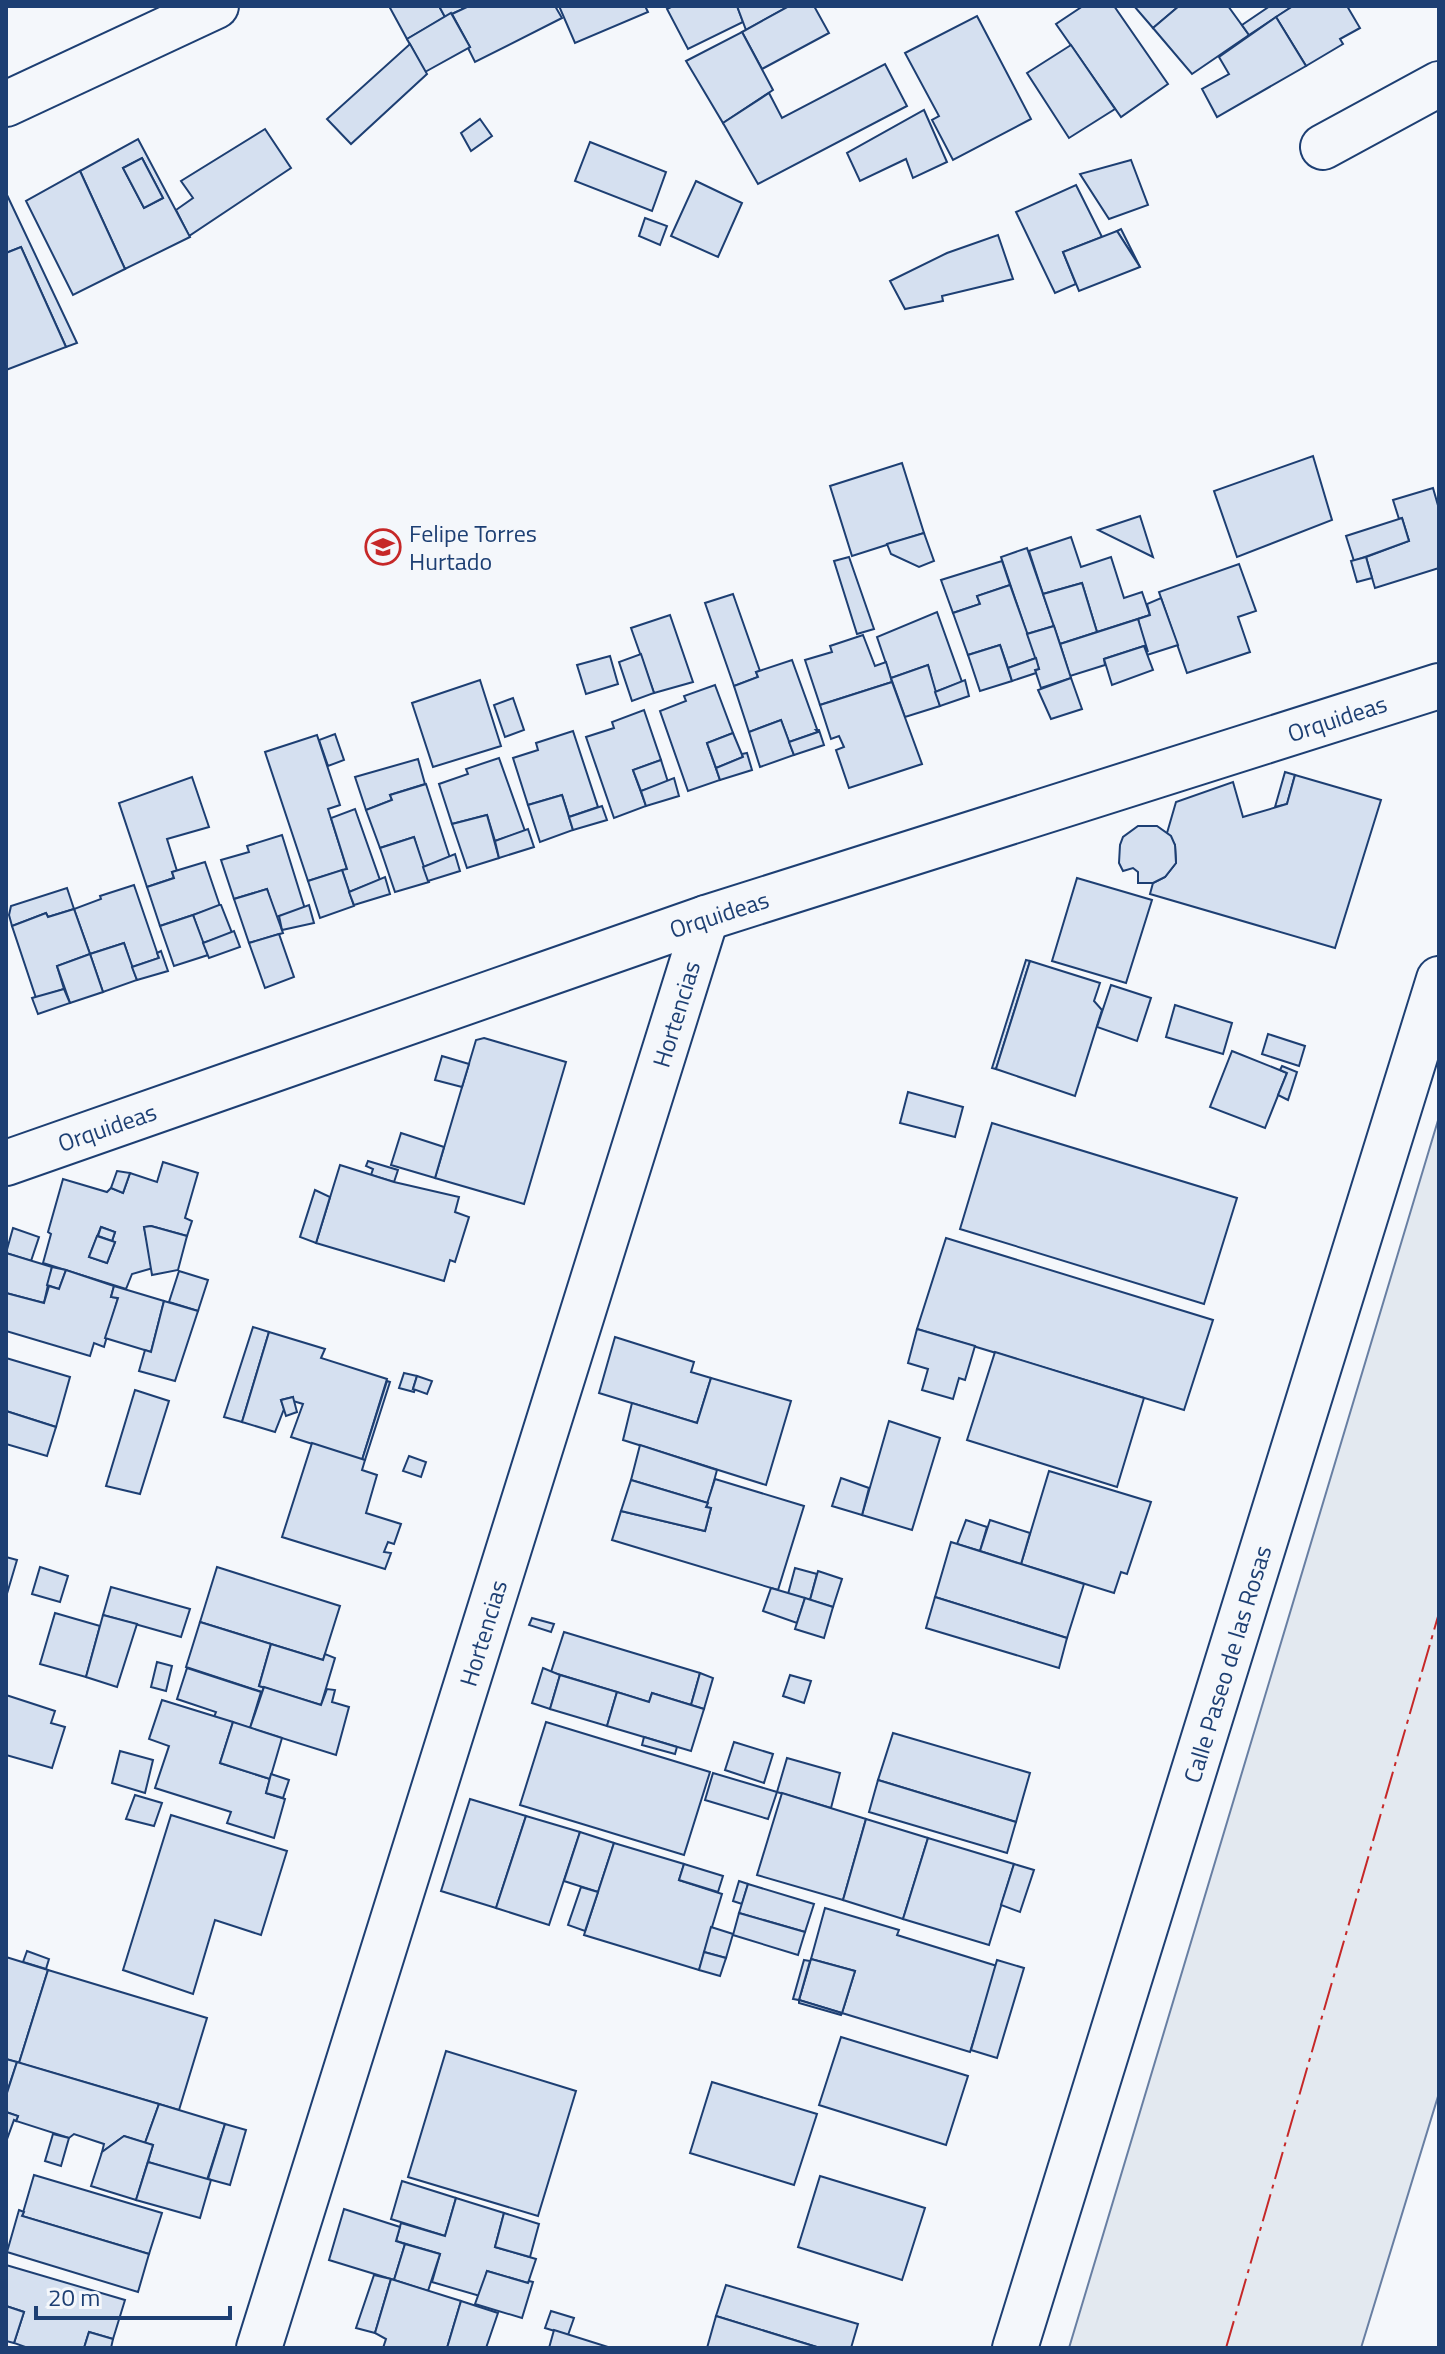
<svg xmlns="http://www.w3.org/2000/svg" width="1445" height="2354" font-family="'Titillium Web',sans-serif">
<rect width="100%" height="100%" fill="#f4f7fb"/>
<path fill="#e3e9f0" stroke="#687fa3" stroke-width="2" d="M1439 1117V2093L1361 2348H1069Z"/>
<g fill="#d5e0f0" stroke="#1d3f73" stroke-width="2" fill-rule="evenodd">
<path d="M389 6H439L445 17 407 39Z"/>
<path d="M439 6H461L463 9 445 17Z"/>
<path d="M469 6H555L562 18 475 62 468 48 470 47 452 14Z"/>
<path d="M559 6H645L648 12 575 43Z"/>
<path d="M673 6H737L743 22 688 49 667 9Z"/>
<path d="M737 6H789L746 30Z"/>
<path d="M789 6H814L829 33 762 69 742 32Z"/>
<path d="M1083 6H1114L1168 84 1121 117 1056 24Z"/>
<path d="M1134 6H1179L1153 28Z"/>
<path d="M1179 6H1228L1249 35 1192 74 1153 28Z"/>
<path d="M1270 6H1293L1249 35 1242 25Z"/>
<path d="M1293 6H1347L1360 28 1340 39 1343 44 1306 66 1276 17Z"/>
<path d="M451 13 470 47 425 72 407 39Z"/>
<path d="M977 16 1031 119 953 160 932 120 939 116 905 53Z"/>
<path d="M1276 17 1306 66 1217 117 1202 89 1229 74 1219 57Z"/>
<path d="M742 32 773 90 723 123 686 61Z"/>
<path d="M410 44 427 74 351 144 327 119Z"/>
<path d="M1071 45 1115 109 1069 138 1027 73Z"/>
<path d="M885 64 907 106 758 184 723 123 769 93 782 118Z"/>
<path d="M924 110 947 162 913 178 906 159 860 181 847 153Z"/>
<path d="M480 119 492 136 471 151 461 133Z"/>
<path d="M265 129 291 168 189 236 176 210 193 198 181 181Z"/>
<path d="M138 139 190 237 125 269 80 171ZM142 158 163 198 144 208 123 168Z"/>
<path d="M590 142 666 172 652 211 575 181Z"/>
<path d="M142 158 163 198 144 208 123 168Z"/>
<path d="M1131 160 1148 205 1109 219 1080 174Z"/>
<path d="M80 171 125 269 73 295 26 201Z"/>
<path d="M696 181 742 203 718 257 671 236Z"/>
<path d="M1076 185 1102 237 1063 252 1076 284 1055 293 1016 212Z"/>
<path d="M7 195 77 343 66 347 21 247 6 253Z"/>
<path d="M645 218 667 226 660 245 639 236Z"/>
<path d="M1121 229 1140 267 1117 231Z"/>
<path d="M1117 231 1140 267 1079 291 1063 252Z"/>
<path d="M998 235 1013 279 942 296 943 301 905 309 890 281 947 253Z"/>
<path d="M21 247 66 347 6 370V253Z"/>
<path d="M1313 456 1332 520 1237 557 1214 491Z"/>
<path d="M902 463 924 533 852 556 830 486Z"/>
<path d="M1433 488 1439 509V568L1375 588 1366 557 1409 541 1402 518 1399 519 1393 500Z"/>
<path d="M1140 516 1153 557 1098 530Z"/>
<path d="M1402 518 1409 541 1354 561 1346 536Z"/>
<path d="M924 533 934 561 919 567 891 554 887 544Z"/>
<path d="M1071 537 1081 567 1111 557 1124 598 1142 592 1150 615 1097 632 1082 583 1043 594 1029 551Z"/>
<path d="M1027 548 1054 626 1027 634 1001 557Z"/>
<path d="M849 557 874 629 857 634 834 561Z"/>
<path d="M1366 557 1372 578 1357 582 1351 561Z"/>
<path d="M1002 561 1010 585 977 596 980 604 953 613 941 580Z"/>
<path d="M1239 564 1256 611 1238 617 1250 652 1187 673 1159 592Z"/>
<path d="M1082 583 1097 632 1060 644 1043 594Z"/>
<path d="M1010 585 1036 658 1008 668 1000 645 968 655 953 613 980 604 977 596Z"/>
<path d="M733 594 760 671 756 672 758 677 734 686 705 603Z"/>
<path d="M1161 598 1178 645 1147 655 1138 619 1150 615 1147 604Z"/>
<path d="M937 612 962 682 935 692 928 665 891 678 877 637Z"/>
<path d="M670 615 693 682 654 693 631 628Z"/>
<path d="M1138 619 1148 652 1144 646 1104 659 1105 665 1070 676 1060 644Z"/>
<path d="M1054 626 1071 678 1041 688 1035 670 1039 669 1027 634Z"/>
<path d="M863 635 875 666 886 662 892 682 820 705 805 660 832 652 830 646Z"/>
<path d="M1000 645 1012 681 980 691 968 655Z"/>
<path d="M1144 646 1153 670 1112 685 1104 659Z"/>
<path d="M641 654 654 693 632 701 619 662Z"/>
<path d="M610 656 618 684 586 694 577 665Z"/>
<path d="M1036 658 1039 669 1035 670 1036 673 1012 681 1008 668Z"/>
<path d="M792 660 818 732 789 742 781 720 749 732 734 686 758 677 756 672Z"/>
<path d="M928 665 940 706 905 717 891 678Z"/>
<path d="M1071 678 1082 709 1051 719 1038 690Z"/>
<path d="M480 680 501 746 433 767 412 703Z"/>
<path d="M965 680 969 696 940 706 935 692Z"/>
<path d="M892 682 922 764 849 788 836 750 844 747 839 736 831 739 820 705Z"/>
<path d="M715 685 733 733 707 743 720 780 688 791 660 711 686 701 684 696Z"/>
<path d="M513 698 524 730 505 737 494 705Z"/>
<path d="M644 710 661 760 633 770 646 806 614 818 586 737 614 728 612 722Z"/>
<path d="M781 720 794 755 760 767 749 732Z"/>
<path d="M816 730H819L824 745 794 755 789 742 818 732Z"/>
<path d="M573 731 598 807 569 817 562 795 528 805 513 758 538 750 536 743Z"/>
<path d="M733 733 743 757 716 768 707 743Z"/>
<path d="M335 734 344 760 328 766 319 740Z"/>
<path d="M317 735 340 805 328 809 347 869 308 881 265 752Z"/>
<path d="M747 753 752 770 720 780 716 768 743 757 742 754Z"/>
<path d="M499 758 525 831 495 841 487 815 452 824 439 784 468 774 466 769Z"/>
<path d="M418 759 425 784 390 795 392 800 366 810 355 777Z"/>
<path d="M661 760 668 782 641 791 633 770Z"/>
<path d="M1285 772 1295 775 1287 804 1275 807Z"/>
<path d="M1295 775 1381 800 1335 948 1150 894 1153 883 1165 877 1176 863 1175 845 1167 833 1176 802 1233 782 1243 817 1287 804Z"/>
<path d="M192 777 209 827 167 839 177 871 172 872 174 878 147 887 119 803Z"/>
<path d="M674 778 679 796 646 806 641 791Z"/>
<path d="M426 784 450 858 423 867 414 837 380 848 366 810 392 800 390 795Z"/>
<path d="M562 795 573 830 540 842 528 805Z"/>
<path d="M602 806 607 820 573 830 569 817Z"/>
<path d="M355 809 380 880 349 892 342 870 347 869 331 818Z"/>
<path d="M487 815 499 858 467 868 452 824Z"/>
<path d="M1138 826H1157L1171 836 1175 845 1176 863 1165 877 1153 883H1138V872L1133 868 1123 871 1119 863 1120 845 1123 837Z"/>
<path d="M528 829 534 847 499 858 495 841Z"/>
<path d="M282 835 305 909 276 917 267 889 234 899 221 860 249 852 247 846Z"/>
<path d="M414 837 429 882 395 892 380 848Z"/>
<path d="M455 854 460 871 428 881 423 867Z"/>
<path d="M205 862 220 906 160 926 147 887 174 878 172 872Z"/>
<path d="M342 870 354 906 320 918 308 881Z"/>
<path d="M385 877 390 894 354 905 349 892Z"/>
<path d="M1077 878 1152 900 1126 983 1052 961Z"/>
<path d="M134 885 159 958 132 967 124 943 90 954 74 909 101 899 100 896Z"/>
<path d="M67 888 74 909 48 917 46 913 12 926 9 915 11 906Z"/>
<path d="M267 889 283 933 249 943 234 899Z"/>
<path d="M219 905H221L232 933 203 943 193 915Z"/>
<path d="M309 905 314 923 282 930 279 916Z"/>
<path d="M74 909 90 954 57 966 64 989 36 998 12 926 46 913 48 917Z"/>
<path d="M193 915 208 955 174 966 160 926Z"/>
<path d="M234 931 240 947 209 958 203 943Z"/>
<path d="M279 934 294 977 265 988 249 943Z"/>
<path d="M124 943 137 980 103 992 90 954Z"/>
<path d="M161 951 168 971 137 980 132 967 159 958 157 953Z"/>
<path d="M90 954 103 992 70 1003 57 966Z"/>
<path d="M1026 960 1030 961 996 1069 992 1068Z"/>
<path d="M1030 961 1100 983 1094 1001 1102 1010 1075 1096 996 1069Z"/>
<path d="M1111 985 1151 998 1137 1041 1097 1027Z"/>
<path d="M64 989 70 1003 38 1014 32 998Z"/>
<path d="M1175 1005 1232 1023 1223 1054 1166 1037Z"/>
<path d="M1268 1034 1305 1046 1299 1066 1262 1054Z"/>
<path d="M484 1038 566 1062 524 1204 435 1178 476 1040Z"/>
<path d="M1232 1051 1287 1073 1265 1128 1210 1107Z"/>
<path d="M442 1056 469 1064 462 1087 435 1080Z"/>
<path d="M1282 1066 1297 1072 1288 1100 1278 1095 1287 1073 1280 1070Z"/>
<path d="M908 1092 963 1107 955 1137 900 1123Z"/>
<path d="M992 1123 1237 1198 1204 1304 960 1229Z"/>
<path d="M401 1133 444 1147 435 1178 391 1165Z"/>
<path d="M368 1161 398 1170 394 1182 371 1175 373 1169 366 1166Z"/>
<path d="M163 1162 198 1173 185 1218 192 1221 187 1236 151 1226 144 1227 153 1268 132 1274 126 1289 43 1263 51 1234 48 1232 63 1179 107 1192 111 1188 123 1193 130 1173 157 1182ZM101 1227 115 1232 112 1241 115 1242 107 1263 89 1257Z"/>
<path d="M340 1165 394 1182 459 1197 455 1212 469 1217 455 1262 450 1260 444 1281 316 1243Z"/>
<path d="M117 1171 130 1173 123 1193 111 1188Z"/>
<path d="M315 1190 330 1197 316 1243 300 1237Z"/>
<path d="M151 1226 187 1236 178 1270 152 1275 144 1227Z"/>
<path d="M101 1227 115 1232 112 1241 98 1236Z"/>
<path d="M13 1228 39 1237 31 1261 6 1253Z"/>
<path d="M97 1236 115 1242 107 1263 89 1257Z"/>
<path d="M946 1238 1213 1320 1184 1410 917 1329Z"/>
<path d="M6 1253 52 1267 44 1303 6 1293Z"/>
<path d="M52 1267 66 1270 59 1289 47 1285Z"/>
<path d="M66 1270 114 1286 111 1297 118 1298 104 1347 94 1343 90 1356 6 1331V1293L44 1303 49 1286 59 1289Z"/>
<path d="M179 1271 208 1280 198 1311 169 1302Z"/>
<path d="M114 1286 164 1301 151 1352 105 1338 118 1298 111 1297Z"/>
<path d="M164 1301 198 1311 175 1381 139 1371 145 1350 151 1352Z"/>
<path d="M253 1327 269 1332 242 1422 224 1417Z"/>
<path d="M917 1329 975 1346 965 1380 959 1378 953 1399 922 1390 928 1369 908 1363Z"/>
<path d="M269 1332 325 1349 321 1358 387 1379 362 1460 291 1437 303 1404 293 1401V1397L281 1400 284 1409 275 1432 242 1422Z"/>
<path d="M615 1337 694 1362 691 1372 711 1378 697 1423 599 1393Z"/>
<path d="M995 1352 1144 1398 1117 1487 967 1440Z"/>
<path d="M6 1358 70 1377 56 1427 6 1411Z"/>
<path d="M404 1373 417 1376 413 1389H415L414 1392 399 1388Z"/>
<path d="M417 1376 432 1381 427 1394 413 1389Z"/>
<path d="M711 1378 791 1401 766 1485 623 1440 632 1403 697 1423Z"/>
<path d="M387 1381 390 1382 365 1460H362Z"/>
<path d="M135 1390 169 1401 140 1494 106 1486Z"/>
<path d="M293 1397 297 1412 286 1416 281 1400Z"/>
<path d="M6 1411 56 1427 47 1456 6 1444Z"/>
<path d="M889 1421 940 1438 912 1530 862 1515Z"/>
<path d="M312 1443 365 1460 362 1470 377 1475 366 1513 401 1524 394 1544 388 1542 384 1552 391 1553 385 1569 282 1537Z"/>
<path d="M640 1445 717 1470 708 1503 631 1480Z"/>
<path d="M409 1456 426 1462 421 1477 403 1471Z"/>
<path d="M1049 1471 1151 1502 1127 1574 1121 1572 1114 1593 1021 1564Z"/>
<path d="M841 1478 869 1488 862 1515 832 1506Z"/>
<path d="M715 1479 804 1506 778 1590 612 1540 621 1511 705 1531 711 1508 706 1507Z"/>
<path d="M631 1480 708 1503 706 1507 711 1508 705 1531 621 1511Z"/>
<path d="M966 1520 987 1527 980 1551 957 1544Z"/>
<path d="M990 1520 1030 1533 1021 1564 980 1551Z"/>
<path d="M951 1542 1084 1584 1067 1638 935 1597Z"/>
<path d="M6 1557 17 1560 6 1597Z"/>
<path d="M40 1567 68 1576 60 1602 32 1594Z"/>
<path d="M217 1567 340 1606 323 1660 200 1622Z"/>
<path d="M795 1568 817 1574 810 1600 788 1594Z"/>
<path d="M818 1571 842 1579 833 1607 810 1600Z"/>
<path d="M111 1587 190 1609 181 1637 103 1615Z"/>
<path d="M771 1588 805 1598 797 1623 763 1611Z"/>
<path d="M935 1597 1067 1638 1059 1668 926 1628Z"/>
<path d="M805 1598 833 1607 824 1638 795 1629Z"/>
<path d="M55 1613 100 1626 86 1677 40 1664Z"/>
<path d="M103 1615 137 1624 117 1687 86 1677Z"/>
<path d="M532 1618 554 1624 551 1632 529 1625Z"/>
<path d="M200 1622 271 1644 259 1686 264 1687 262 1692 186 1667Z"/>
<path d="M564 1632 700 1673 691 1705 652 1693 649 1702 551 1672Z"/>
<path d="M271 1644 323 1660 325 1654 335 1658 321 1705 259 1686Z"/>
<path d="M157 1662 172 1666 166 1691 151 1687Z"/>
<path d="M187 1668 261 1692 250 1728 214 1717 216 1712 177 1699Z"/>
<path d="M543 1668 560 1675 550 1709 532 1703Z"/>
<path d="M700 1673 713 1678 704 1709 691 1705Z"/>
<path d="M560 1675 617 1692 607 1726 550 1709Z"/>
<path d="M790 1675 811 1681 804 1703 783 1696Z"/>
<path d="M264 1687 321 1705 327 1689 335 1690 332 1702 349 1707 336 1755 250 1728Z"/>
<path d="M617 1692 649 1702 652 1693 704 1709 691 1751 607 1726Z"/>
<path d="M6 1695 55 1711 51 1723 65 1727 52 1768 6 1755Z"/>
<path d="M162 1700 233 1722 220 1763 270 1779 266 1793 285 1799 274 1838 227 1823 231 1812 155 1788 169 1746 149 1739Z"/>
<path d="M233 1722 282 1738 270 1779 220 1763Z"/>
<path d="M546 1722 710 1772 684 1855 520 1805Z"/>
<path d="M893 1733 1030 1773 1016 1822 878 1780Z"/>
<path d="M644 1737 677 1747 675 1754 642 1745Z"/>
<path d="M734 1742 773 1754 764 1783 725 1770Z"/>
<path d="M120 1751 153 1760 145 1793 112 1783Z"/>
<path d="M787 1758 840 1773 831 1808 777 1792Z"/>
<path d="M713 1773 777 1792 768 1819 705 1800Z"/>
<path d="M271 1774 289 1780 283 1798 266 1793Z"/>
<path d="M878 1780 1016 1822 1007 1853 869 1812Z"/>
<path d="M782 1793 866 1819 843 1900 757 1875Z"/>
<path d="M135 1795 162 1803 154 1826 126 1819Z"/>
<path d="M470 1799 526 1816 496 1908 441 1891Z"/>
<path d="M171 1815 287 1851 261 1935 215 1920 193 1994 123 1970Z"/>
<path d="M526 1816 580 1832 549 1925 496 1908Z"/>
<path d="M866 1819 928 1838 903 1919 843 1900Z"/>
<path d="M580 1832 614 1843 598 1892 564 1881Z"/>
<path d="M928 1838 1014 1864 989 1945 903 1919Z"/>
<path d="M614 1843 684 1864 679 1880 722 1894 699 1970 584 1935Z"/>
<path d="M684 1864 723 1876 718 1892 679 1880Z"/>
<path d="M1014 1864 1034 1870 1020 1912 1001 1905Z"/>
<path d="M739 1881 748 1884 742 1904 733 1901Z"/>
<path d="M748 1884 814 1904 805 1932 739 1913Z"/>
<path d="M581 1887 598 1892 585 1931 568 1925Z"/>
<path d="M825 1908 899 1930 897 1935 997 1966 970 2052 842 2013 855 1971 811 1959Z"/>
<path d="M739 1913 805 1932 798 1955 733 1935Z"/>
<path d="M711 1927 733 1934 726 1958 704 1952Z"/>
<path d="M27 1951 49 1959 46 1969 23 1962Z"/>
<path d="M704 1952 726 1958 720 1976 699 1970Z"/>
<path d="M6 1957 48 1970 19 2063 6 2059Z"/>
<path d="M811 1959 855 1971 842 2013 799 2000Z"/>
<path d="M804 1960 810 1961 799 2000 793 1999Z"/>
<path d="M997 1960 1024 1968 997 2058 971 2050Z"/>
<path d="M48 1970 207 2018 179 2110 19 2063Z"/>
<path d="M799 2000 842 2013 841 2015 799 2003Z"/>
<path d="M841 2037 968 2076 946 2145 819 2105Z"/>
<path d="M446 2051 576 2091 538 2216 408 2177Z"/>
<path d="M6 2059 17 2062 8 2089 6 2088Z"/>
<path d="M17 2062 159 2104 145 2143 124 2136 102 2152 104 2144 74 2134 69 2138 16 2121 18 2116 6 2112V2096Z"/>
<path d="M712 2082 817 2114 794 2185 690 2153Z"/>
<path d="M159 2104 225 2124 207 2180 148 2162 153 2145 145 2143Z"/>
<path d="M6 2112 18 2116 16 2121 14 2120 6 2142Z"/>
<path d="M225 2124 246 2130 230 2185 208 2179Z"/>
<path d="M53 2134 69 2138 61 2166 45 2161Z"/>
<path d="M124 2136 153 2145 136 2200 91 2186 102 2152Z"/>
<path d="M148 2162 211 2180 200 2218 136 2200Z"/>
<path d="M34 2175 162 2213 149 2254 22 2216Z"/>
<path d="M820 2176 925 2208 902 2280 798 2247Z"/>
<path d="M402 2181 456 2198 445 2236 391 2219Z"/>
<path d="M456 2198 504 2213 495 2247 536 2259 528 2283 487 2271 480 2296 432 2282 440 2254 396 2241 401 2223 445 2236Z"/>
<path d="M344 2209 400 2227 396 2241 405 2244 394 2280 329 2260Z"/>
<path d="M19 2210 24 2212 22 2216 149 2254 138 2292 7 2252Z"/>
<path d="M504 2213 539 2224 530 2257 495 2247Z"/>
<path d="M405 2244 440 2254 428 2291 394 2280Z"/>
<path d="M6 2265 125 2300 113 2339 89 2332 84 2348H28L14 2343 24 2312 6 2306Z"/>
<path d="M487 2271 528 2283 529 2281 533 2282 522 2318 475 2304Z"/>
<path d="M374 2275 391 2279 375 2333 356 2328Z"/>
<path d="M391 2279 461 2301 447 2348H383L386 2339 375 2333Z"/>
<path d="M726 2285 858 2324 851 2348H820L716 2316Z"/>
<path d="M461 2301 498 2313 486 2348H447Z"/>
<path d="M6 2306 24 2312 14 2343 6 2341Z"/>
<path d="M551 2311 574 2318 568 2335 545 2328Z"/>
<path d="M716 2316 820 2348H707Z"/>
<path d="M554 2330 608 2347V2348H549Z"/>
<path d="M89 2332 113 2339 111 2348H84Z"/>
</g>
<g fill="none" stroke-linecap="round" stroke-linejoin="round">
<defs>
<g id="minor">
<path d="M1323 147 1439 84"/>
<path d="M6 1163 706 918 1439 686"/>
<path d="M259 2348 706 918"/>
<path d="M1015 2348 1439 979"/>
</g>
<path id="major" d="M6 104 216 6"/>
</defs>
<use href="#minor" stroke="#1d3f73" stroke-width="48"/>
<use href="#major" stroke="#1d3f73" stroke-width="48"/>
<use href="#minor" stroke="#f4f7fb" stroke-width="44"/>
<use href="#major" stroke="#f4f7fb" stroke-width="44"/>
<path stroke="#c62828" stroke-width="2" stroke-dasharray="28 6 4 6" stroke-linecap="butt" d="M1226 2348 1439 1613"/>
</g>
<defs>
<symbol id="school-ring" viewBox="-11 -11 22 22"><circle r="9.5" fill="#f4f7fb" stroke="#c62828" stroke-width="1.5"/><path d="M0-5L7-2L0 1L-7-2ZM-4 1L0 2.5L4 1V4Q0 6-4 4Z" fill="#c62828"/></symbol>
</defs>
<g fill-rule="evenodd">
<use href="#school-ring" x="363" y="527" width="40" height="40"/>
</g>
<g text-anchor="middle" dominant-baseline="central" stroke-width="6" stroke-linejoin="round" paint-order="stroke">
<g font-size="24" fill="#1d3f73" stroke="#f4f7fb" text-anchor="start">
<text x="409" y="533">Felipe Torres<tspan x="409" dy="28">Hurtado</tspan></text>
</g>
<g font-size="24" fill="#1d3f73" stroke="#f4f7fb">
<text transform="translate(1337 718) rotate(-18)">Orquideas</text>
<text transform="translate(719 914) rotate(-18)">Orquideas</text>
<text transform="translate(676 1014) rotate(-73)">Hortencias</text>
<text transform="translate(107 1127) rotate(-19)">Orquideas</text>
<text transform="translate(483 1633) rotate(-73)">Hortencias</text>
<text transform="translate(1227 1664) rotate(-73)">Calle Paseo de las Rosas</text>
</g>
</g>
<rect width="1445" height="2354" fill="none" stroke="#1d3f73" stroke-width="16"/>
<path d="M36 2306v12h194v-12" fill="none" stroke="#1d3f73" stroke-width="4"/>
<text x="48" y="2306" font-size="24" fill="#1d3f73" stroke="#f4f7fb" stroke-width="6" paint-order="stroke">20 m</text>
</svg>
